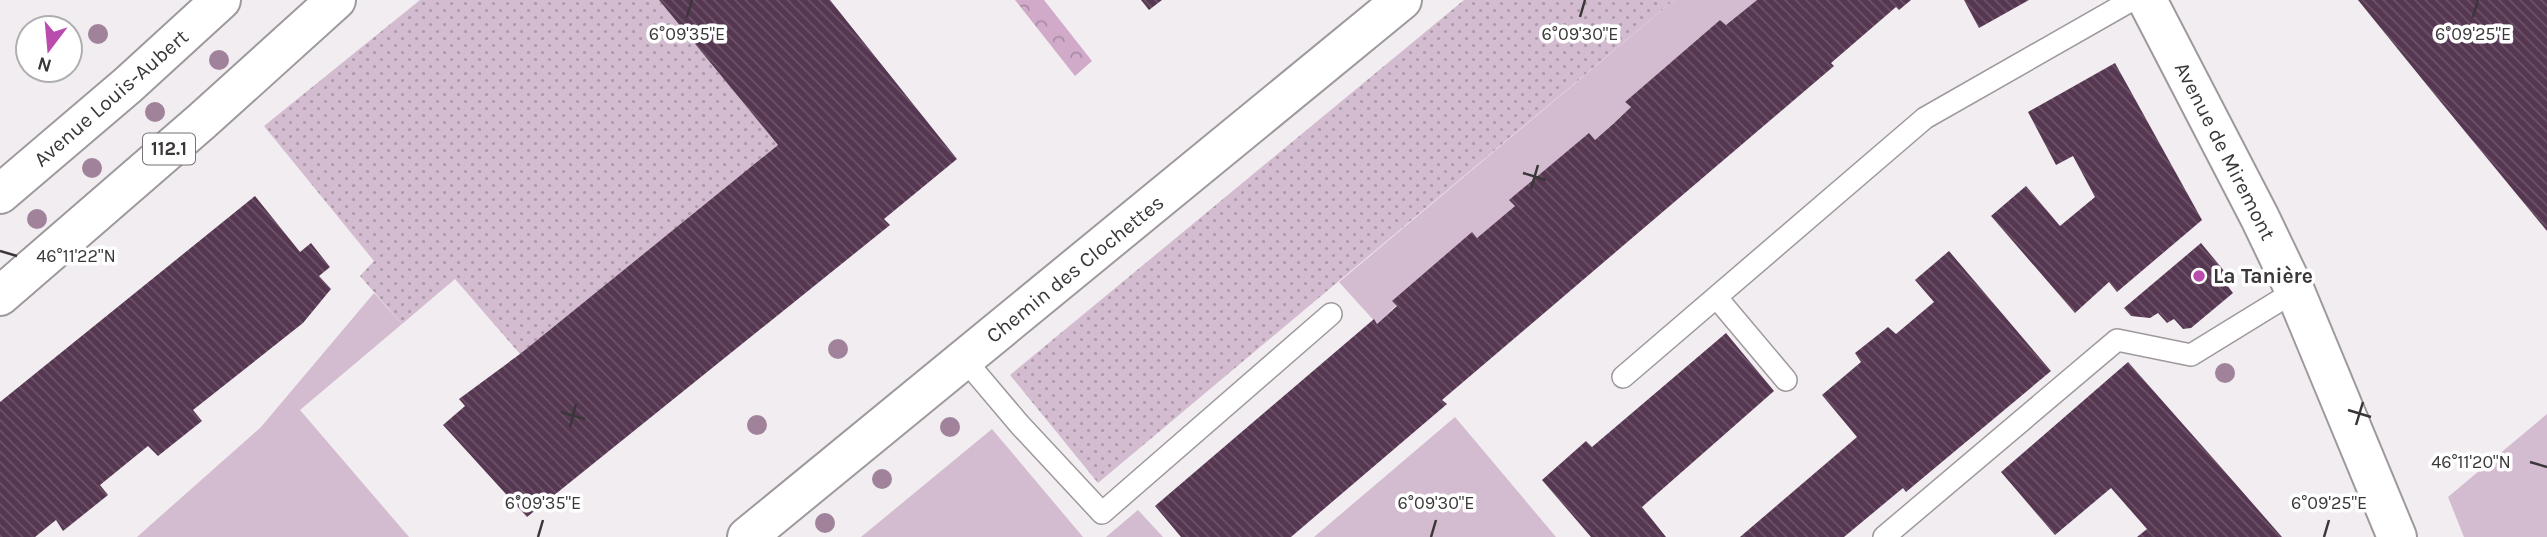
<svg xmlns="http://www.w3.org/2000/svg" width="2547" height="537" font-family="Karla,sans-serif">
<defs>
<pattern id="forest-crowns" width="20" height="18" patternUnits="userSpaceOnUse" patternTransform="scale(1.75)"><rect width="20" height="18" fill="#d0aac8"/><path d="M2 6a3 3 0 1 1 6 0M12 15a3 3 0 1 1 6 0" fill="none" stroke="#aa8ba3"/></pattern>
<pattern id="park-dots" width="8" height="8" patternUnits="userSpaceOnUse" patternTransform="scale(1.75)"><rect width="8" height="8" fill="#d3bccf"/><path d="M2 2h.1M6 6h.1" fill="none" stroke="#ac9aa9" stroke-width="1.8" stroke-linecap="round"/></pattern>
<pattern id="building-back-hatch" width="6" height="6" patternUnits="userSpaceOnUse" patternTransform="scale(1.75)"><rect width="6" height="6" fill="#563751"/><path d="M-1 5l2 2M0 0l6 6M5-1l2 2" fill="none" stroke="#6c5368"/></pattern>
</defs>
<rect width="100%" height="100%" fill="#f2edf1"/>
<g fill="#d3bccf">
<path d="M1674 0H1757L1726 25 1720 20 1625 102 1631 107 1595 140 1589 134 1510 200 1515 206 1477 238 1472 233 1377 324 1339 282Z"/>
<path d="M374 293 402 324 300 410 409 537H137L261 427Z"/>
<path d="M2547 414V537H2464L2448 497Z"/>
<path d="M1455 417 1556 537H1314Z"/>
<path d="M992 429 1083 537H861Z"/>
<path d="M1138 510 1163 537H1106Z"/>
</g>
<path fill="url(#forest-crowns)" d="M1015 0H1044L1092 61 1075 76Z"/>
<g fill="url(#park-dots)">
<path d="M420 0H659L778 145 520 354 455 279 402 324 360 276 374 261 264 126Z"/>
<path d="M1464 0H1674L1098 483 1010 375Z"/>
</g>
<g fill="url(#building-back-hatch)">
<path d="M659 0H830L957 159 884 219 890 225 527 517 443 425 465 406 459 399 520 354 778 145Z"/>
<path d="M1141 0H1162L1149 10Z"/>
<path d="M1757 0H1911L1899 10 1896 7 1831 63 1834 66 1442 400 1447 404 1291 537H1181L1155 506 1374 319 1377 324 1397 306 1392 301 1472 232 1477 238 1515 206 1509 200 1589 133 1595 140 1613 124 1631 107 1625 102 1720 20 1726 25Z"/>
<path d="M1964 0H2029L1979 28Z"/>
<path d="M2358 0H2547V231L2435 95Z"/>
<path d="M2115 63 2202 220 2117 292 2109 282 2075 313 1991 216 2026 186 2060 226 2095 197 2073 156 2056 165 2028 112Z"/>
<path d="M255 196 300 252 311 243 330 267 319 276 331 289 303 323 193 410 202 421 158 456 148 446 100 485 108 495 63 531 56 520 35 537H0V402Z"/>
<path d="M2201 243 2225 272 2220 276 2233 293 2191 328 2183 329 2174 319 2167 323 2158 313 2150 318 2131 316 2124 308Z"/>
<path d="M1949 251 2051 371 1906 492 1903 488 1844 537H1740L1857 437 1822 395 1861 362 1855 353 1888 327 1896 334 1934 302 1915 280Z"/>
<path d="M1726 333 1774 391 1642 507 1666 537H1591L1542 480 1586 441 1592 447Z"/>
<path d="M2128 362 2219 465 2282 537H2137L2147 529 2111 488 2055 535 2001 472Z"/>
</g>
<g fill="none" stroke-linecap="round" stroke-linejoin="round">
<defs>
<g id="lane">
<path d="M1717 298 1786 380"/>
<path d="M965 360 1020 425 1102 513 1331 314"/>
<path d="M1623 377 1925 118 2132 0"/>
<path d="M1884 537 2117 340 2191 355 2295 291"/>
</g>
<path id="street" d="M747 537 1402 0"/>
<path id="secondary" d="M2147 0 2260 218 2295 291 2397 537"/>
<g id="primary">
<path d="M0 194 128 85 221 0"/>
<path d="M0 296 202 121 336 0"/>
</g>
</defs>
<use href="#lane" stroke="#9e999d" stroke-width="24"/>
<use href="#street" stroke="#9e999d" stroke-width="42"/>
<use href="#secondary" stroke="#9e999d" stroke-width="42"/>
<use href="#primary" stroke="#9e999d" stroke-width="42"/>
<use href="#lane" stroke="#fff" stroke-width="21"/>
<use href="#street" stroke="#fff" stroke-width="38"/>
<use href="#secondary" stroke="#fff" stroke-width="38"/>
<use href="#primary" stroke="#fff" stroke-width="38"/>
</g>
<g fill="#a0839b">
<circle cx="98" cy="34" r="10"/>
<circle cx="219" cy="60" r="10"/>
<circle cx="155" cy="112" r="10"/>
<circle cx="92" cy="168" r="10"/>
<circle cx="37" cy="219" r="10"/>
<circle cx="838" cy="349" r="10"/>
<circle cx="2225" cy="373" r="10"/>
<circle cx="757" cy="425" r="10"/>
<circle cx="950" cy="427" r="10"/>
<circle cx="882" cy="479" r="10"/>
<circle cx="825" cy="523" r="10"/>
</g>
<path fill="none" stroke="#3a3739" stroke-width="2.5" d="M687 17 692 0M1580 17 1585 0M2473 17 2478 0M1523 173 1546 180M1531 189 1538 165M0 251 17 256M2348 410 2371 417M561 412 585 419M2356 425 2363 402M570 427 576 404M2530 462 2547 467M538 537 543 520M1431 537 1436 520M2324 537 2329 520"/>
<circle fill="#b94cac" stroke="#fff" stroke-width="2.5" cx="2199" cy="276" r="7"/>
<g text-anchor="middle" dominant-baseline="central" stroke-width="7" stroke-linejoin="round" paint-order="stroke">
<rect fill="#fff" stroke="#757374" stroke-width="2" x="143" y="133.5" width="52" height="31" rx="5"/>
<g font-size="19" font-weight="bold" fill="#3a3739">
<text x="169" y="149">112.1</text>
</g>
<g font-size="21" fill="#3a3739" stroke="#fff">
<text transform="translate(111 98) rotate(-41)">Avenue Louis-Aubert</text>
<text transform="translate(2225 151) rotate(63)">Avenue de Miremont</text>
<text transform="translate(1075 269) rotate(-39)">Chemin des Clochettes</text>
</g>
<g font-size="21" font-weight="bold" fill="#3a3739" stroke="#fff" text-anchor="start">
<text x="2213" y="276">La Tanière</text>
</g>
</g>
<g font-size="18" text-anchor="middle" fill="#3a3739" stroke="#fff" stroke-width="7" stroke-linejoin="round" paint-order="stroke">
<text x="687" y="40">6°09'35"E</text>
<text x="1580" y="40">6°09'30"E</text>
<text x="2473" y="40">6°09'25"E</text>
<text x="76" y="262">46°11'22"N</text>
<text x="2471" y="468">46°11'20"N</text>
<text x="2329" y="509">6°09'25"E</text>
<text x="543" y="509">6°09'35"E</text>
<text x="1436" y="509">6°09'30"E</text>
</g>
<g transform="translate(49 49) rotate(196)"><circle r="33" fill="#ffffff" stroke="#b0afb0" stroke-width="2"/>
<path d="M0-5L12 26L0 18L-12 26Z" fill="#b94cac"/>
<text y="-10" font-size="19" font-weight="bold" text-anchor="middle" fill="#3a3739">N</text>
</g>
</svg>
